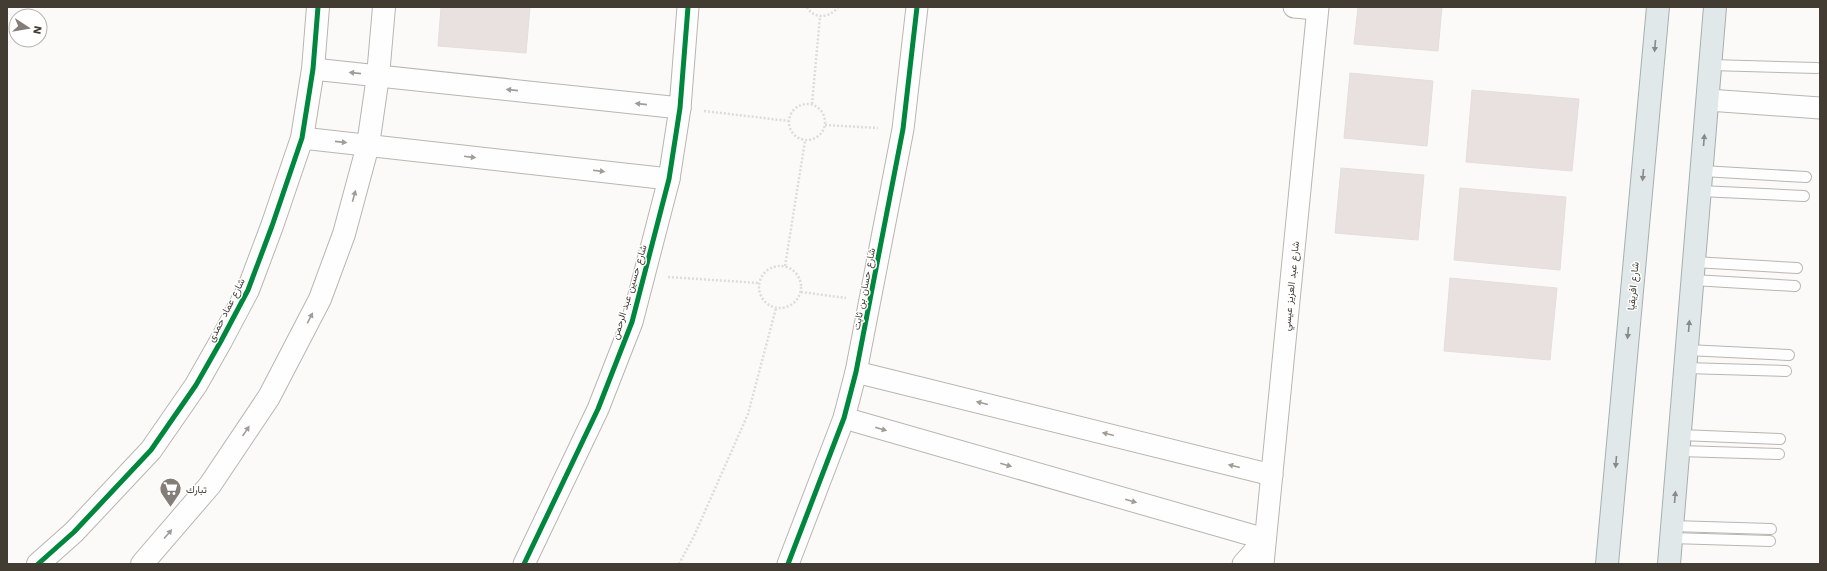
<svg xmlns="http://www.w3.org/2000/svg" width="1827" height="571" font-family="'Work Sans',Vazirmatn,sans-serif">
<rect width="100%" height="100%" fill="#fcfaf8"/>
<g fill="#e8e1df" stroke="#e4dedc">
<path d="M441 7H530L526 53 438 46Z"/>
<path d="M1358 7H1442L1438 51 1354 44Z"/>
<path d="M1350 73 1433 81 1427 146 1344 138Z"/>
<path d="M1472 90 1579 99 1572 171 1466 162Z"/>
<path d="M1341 168 1424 175 1418 240 1335 233Z"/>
<path d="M1460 188 1566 197 1560 270 1454 260Z"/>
<path d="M1450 278 1557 288 1550 360 1444 351Z"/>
</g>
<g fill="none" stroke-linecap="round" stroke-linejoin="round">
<defs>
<g id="lane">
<path d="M1711 65 1817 68"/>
<path d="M1702 171 1806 177"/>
<path d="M1700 191 1804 196"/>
<path d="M1694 262 1797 268"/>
<path d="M1693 280 1795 286"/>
<path d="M1687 350 1789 355"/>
<path d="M1685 368 1786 371"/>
<path d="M1680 435 1780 439"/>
<path d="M1679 451 1779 454"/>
<path d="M1672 526 1771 529"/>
<path d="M1671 538 1770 541"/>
</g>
<g id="street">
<path d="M1294 7 1317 9"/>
<path d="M313 69 680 108"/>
<path d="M1708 100 1820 108"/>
<path d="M302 138 669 179"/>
<path d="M856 372 1272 475"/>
<path d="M844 418 1265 539 1243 564"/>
<path d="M524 564 598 409 632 322 669 179 680 108 688 7"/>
<path d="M788 564 844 418 856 372 903 129 917 7"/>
<path d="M1263 564 1318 7"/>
</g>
<g id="secondary">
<path d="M38 564 74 532 151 450 196 385 221 341 248 290 272 226 302 138 313 69 318 7"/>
<path d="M142 564 210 485 269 397 320 299 344 234 368 145 378 76 384 7"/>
</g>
<g id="primary">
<path d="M1607 564 1658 7"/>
<path d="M1669 564 1715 7"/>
</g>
</defs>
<use href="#lane" stroke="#b9b5b0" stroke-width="12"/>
<use href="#street" stroke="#b9b5b0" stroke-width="23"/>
<use href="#secondary" stroke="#b9b5b0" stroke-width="24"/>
<use href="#primary" stroke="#a3b0af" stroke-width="24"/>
<g stroke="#dddcdb" stroke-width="2.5" stroke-dasharray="2 2" stroke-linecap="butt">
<path d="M807 7C814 20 830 18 838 7"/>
<circle cx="807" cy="122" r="18"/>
<path d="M812 104 820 16"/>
<path d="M704 111 789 121"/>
<path d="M825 125 878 128"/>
<circle cx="780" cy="287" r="21"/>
<path d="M785 266 805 141"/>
<path d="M668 277 759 283"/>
<path d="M801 292 846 298"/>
<path d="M679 564 694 536 748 414 776 308"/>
</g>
<use href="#lane" stroke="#fffefe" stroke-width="10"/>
<use href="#street" stroke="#fffefe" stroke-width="21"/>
<use href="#secondary" stroke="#fffefe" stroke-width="22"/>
<use href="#primary" stroke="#e0e8e9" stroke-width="22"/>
<defs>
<g id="cycleway">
<path d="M38 564 74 532 151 450 196 385 221 341 248 290 272 226 302 138 313 69 318 7"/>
<path d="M524 564 598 409 632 322 669 179 680 108 688 7"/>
<path d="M788 564 844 418 856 372 903 129 917 7"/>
</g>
</defs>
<use href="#cycleway" stroke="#fff" stroke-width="8"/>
<use href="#cycleway" stroke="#00873e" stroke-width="5"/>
</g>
<defs><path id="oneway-solid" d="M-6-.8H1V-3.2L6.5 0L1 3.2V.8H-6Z"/></defs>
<g fill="#898985">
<use href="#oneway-solid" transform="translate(1655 46) rotate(95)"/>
<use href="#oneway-solid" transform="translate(1704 140) rotate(-85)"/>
<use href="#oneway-solid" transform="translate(1643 175) rotate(95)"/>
<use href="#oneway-solid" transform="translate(1689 326) rotate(-85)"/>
<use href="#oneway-solid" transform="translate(1628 333) rotate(95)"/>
<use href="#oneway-solid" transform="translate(1616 462) rotate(95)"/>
<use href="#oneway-solid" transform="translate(1675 497) rotate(-85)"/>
</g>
<g fill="#a09d98">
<use href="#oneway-solid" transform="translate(355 73) rotate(-174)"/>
<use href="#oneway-solid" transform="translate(512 90) rotate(-174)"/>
<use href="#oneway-solid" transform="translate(641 104) rotate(-174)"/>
<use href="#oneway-solid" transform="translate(341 142) rotate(6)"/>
<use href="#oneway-solid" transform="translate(470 157) rotate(7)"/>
<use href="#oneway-solid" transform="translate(599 171) rotate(7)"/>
<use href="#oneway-solid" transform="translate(354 196) rotate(-75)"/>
<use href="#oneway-solid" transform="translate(310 318) rotate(-63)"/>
<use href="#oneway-solid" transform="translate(982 403) rotate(-166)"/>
<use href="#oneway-solid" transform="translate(881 429) rotate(16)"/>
<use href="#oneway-solid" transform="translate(246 431) rotate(-56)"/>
<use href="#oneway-solid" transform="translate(1108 434) rotate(-166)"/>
<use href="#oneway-solid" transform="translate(1006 465) rotate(16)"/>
<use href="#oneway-solid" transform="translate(1234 466) rotate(-166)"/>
<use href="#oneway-solid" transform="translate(1131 501) rotate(16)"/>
<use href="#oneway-solid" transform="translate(168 534) rotate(-49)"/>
</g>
<defs>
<symbol id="supermarket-pin" viewBox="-11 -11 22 30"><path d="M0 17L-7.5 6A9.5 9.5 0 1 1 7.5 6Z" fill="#837e78" stroke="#fff"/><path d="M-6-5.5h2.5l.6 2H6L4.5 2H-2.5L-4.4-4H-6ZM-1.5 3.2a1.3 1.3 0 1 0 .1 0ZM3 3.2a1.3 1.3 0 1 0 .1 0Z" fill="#fff"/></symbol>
</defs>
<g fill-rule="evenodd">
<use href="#supermarket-pin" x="158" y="476" width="25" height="34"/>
</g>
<g text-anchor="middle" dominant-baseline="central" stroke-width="3" stroke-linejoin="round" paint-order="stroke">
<g font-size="10" fill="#423c33" stroke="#fff">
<text transform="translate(1291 286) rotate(-84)">شارع عبد العزيز عيسي</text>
<text transform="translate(1633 286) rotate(-85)">شارع افريقيا</text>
<text transform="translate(864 289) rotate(-79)">شارع حسان بن ثابت</text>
<text transform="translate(629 292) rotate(-73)">شارع حسين عبد الرحمن</text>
<text transform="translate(226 310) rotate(-63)">شارع عماد حمدى</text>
</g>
<g font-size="10" fill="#423c33" stroke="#fff" text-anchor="start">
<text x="186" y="489">تبارك</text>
</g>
</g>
<rect width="1827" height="571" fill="none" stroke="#423c33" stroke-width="16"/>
<g transform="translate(28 28) rotate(102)"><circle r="19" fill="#ffffff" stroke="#b3b1ad"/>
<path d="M0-3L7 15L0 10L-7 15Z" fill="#837e78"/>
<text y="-6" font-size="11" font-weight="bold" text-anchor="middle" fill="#423c33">N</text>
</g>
</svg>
